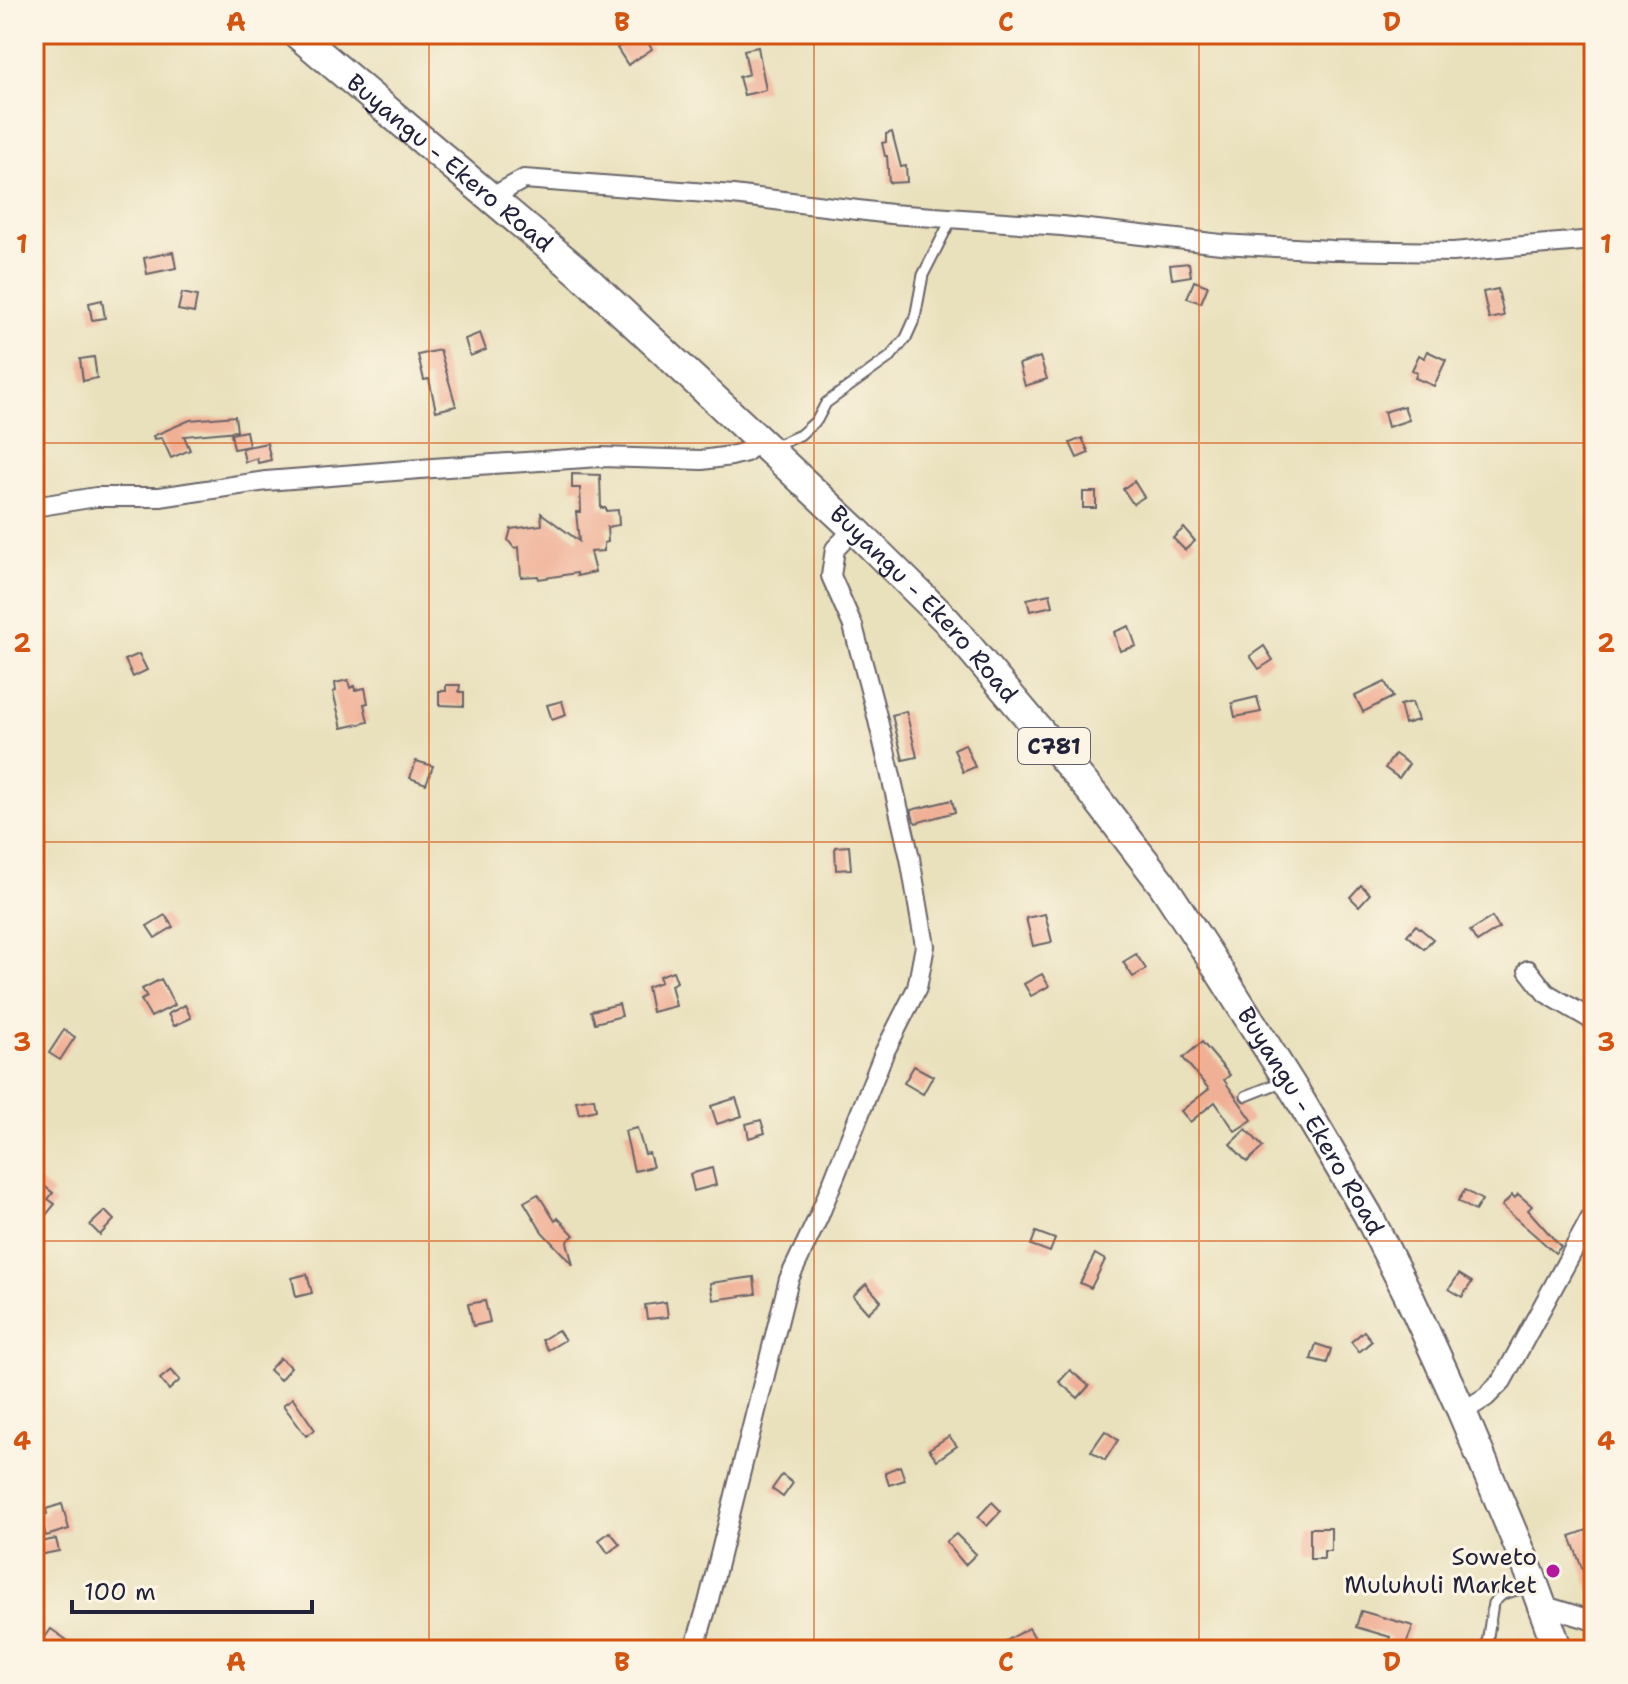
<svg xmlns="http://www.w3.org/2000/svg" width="1628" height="1684" font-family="'Shantell Sans',sans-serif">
<rect width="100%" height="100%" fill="#fcf5e5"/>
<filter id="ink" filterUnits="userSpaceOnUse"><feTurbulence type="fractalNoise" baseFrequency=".0125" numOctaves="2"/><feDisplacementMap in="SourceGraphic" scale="16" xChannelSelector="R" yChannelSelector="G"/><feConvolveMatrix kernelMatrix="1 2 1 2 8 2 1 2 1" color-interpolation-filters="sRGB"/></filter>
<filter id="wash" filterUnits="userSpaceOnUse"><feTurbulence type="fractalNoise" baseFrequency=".006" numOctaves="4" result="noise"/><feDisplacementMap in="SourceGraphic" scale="32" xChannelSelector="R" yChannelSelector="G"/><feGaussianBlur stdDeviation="1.8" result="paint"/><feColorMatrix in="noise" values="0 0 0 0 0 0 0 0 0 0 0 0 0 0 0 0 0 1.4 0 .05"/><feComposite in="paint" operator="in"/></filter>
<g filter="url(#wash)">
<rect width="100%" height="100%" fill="#e9e0bc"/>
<g id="blocks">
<g fill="#f0b096">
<path d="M638 34H642L652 49 628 65 617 48Z"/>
<path d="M758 47 766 90 744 95 739 77 749 74 744 50Z"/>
<path d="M892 132 901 167 906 166 907 182 889 183 887 156H885L882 143 886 142V134Z"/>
<path d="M173 252 176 268 147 274 144 258Z"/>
<path d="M1189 263 1191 276 1172 279 1170 265Z"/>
<path d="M1194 281 1208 286 1201 303 1187 298Z"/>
<path d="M1498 289 1504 316 1489 319 1483 292Z"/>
<path d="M182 293 197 296 194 313 178 310Z"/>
<path d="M102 300 105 318 92 320 89 303Z"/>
<path d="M480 333 486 350 470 356 465 339Z"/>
<path d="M440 350 456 406 436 411 429 379 424 380 418 355Z"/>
<path d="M1427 351 1446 360 1434 386 1415 378 1417 373 1412 370 1419 355 1424 358Z"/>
<path d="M94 357 97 378 83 381 80 359Z"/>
<path d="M1040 357 1047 379 1025 386 1019 364Z"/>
<path d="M1404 406 1409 420 1388 427 1384 412Z"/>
<path d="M235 416 237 431 184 436 190 450 171 458 162 438 154 439 153 436 190 420Z"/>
<path d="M246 431 249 446 234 449 231 434Z"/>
<path d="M1082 438 1089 453 1077 458 1070 443Z"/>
<path d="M267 443 271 460 258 463 257 458 245 462 242 448Z"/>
<path d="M572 474 600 475 601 508H606V511L618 510 619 525 607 527 608 542 604 543V551L590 552 595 572 577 576V573L539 579 538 576 521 577 519 547 514 548 508 540 511 529 542 525 541 513 579 541 576 512H581L580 488H572Z"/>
<path d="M1134 481 1144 497 1133 504 1123 489Z"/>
<rect x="1083" y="492" width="13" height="16"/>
<path d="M1184 528 1195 541 1185 550 1173 538Z"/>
<path d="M1050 594 1053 606 1030 611 1027 599Z"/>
<path d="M1129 626 1136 646 1120 651 1114 632Z"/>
<path d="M1264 646 1273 660 1259 669 1250 656Z"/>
<path d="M139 654 147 670 133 677 125 660Z"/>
<path d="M348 680 350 688 354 686 355 690 365 688 368 703 364 704 368 722 342 728 333 692 336 691 335 683Z"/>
<path d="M1385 682 1393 697 1363 712 1355 696Z"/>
<path d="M446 685H460L459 692H464V706L439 705V691H446Z"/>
<path d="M1257 697 1261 712 1235 717 1232 703Z"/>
<path d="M562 701 566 715 552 720 547 705Z"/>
<path d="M1412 702 1418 720 1405 724 1400 705Z"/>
<path d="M906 711 917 757 903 760 892 715Z"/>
<path d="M965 744 975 767 963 772 954 749Z"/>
<path d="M1395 754 1409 764 1399 778 1385 768Z"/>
<path d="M416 761 433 766 426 784 410 778Z"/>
<path d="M952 800 955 812 916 823 914 821 911 810Z"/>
<path d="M849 846 851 869 836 870 835 847Z"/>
<path d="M1361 885 1370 894 1359 906 1350 897Z"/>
<path d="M1045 914 1052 942 1033 946 1026 918Z"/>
<path d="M165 915 173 927 155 938 147 926Z"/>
<path d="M1492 917 1499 928 1477 942 1470 931Z"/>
<path d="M1416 925 1433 939 1424 949 1407 935Z"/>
<path d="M1136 954 1146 969 1133 977 1123 962Z"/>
<path d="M673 971 677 982 671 985 676 1006 652 1012 647 987 661 982 659 976Z"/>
<path d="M1042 974 1049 986 1031 996 1024 984Z"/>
<path d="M161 979 175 1005 151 1017 141 1000 147 997 142 989Z"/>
<path d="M619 1004 622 1016 595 1023 591 1011Z"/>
<path d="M185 1005 191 1018 174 1026 168 1014Z"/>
<path d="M64 1030 75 1037 60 1060 49 1053Z"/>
<path d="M1202 1042 1230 1075 1224 1080 1252 1120 1235 1131 1215 1102 1190 1122 1181 1111 1209 1089 1183 1058Z"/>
<path d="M914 1066 933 1076 923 1094 904 1083Z"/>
<path d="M594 1098 596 1110 579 1114 576 1101Z"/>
<path d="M736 1098 742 1116 717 1124 711 1106Z"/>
<path d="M761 1120 765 1133 749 1138 746 1124Z"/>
<path d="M637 1128 645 1154 649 1153 653 1167 634 1171 625 1131Z"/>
<path d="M1246 1129 1263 1147 1247 1162 1230 1144Z"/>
<path d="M712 1168 716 1185 694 1191 690 1174Z"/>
<path d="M34 1178 53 1193 48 1199 55 1204 46 1215 40 1209 34 1217Z"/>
<path d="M1465 1190 1482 1200 1475 1211 1458 1201Z"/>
<path d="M538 1194 555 1221 558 1218 574 1235 567 1242 573 1265 542 1232 524 1202Z"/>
<path d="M1518 1194 1532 1206 1528 1210 1561 1247 1555 1253 1502 1206 1512 1195 1515 1198Z"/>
<path d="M105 1211 114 1220 100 1235 90 1225Z"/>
<path d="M1036 1232 1055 1239 1050 1252 1031 1245Z"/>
<path d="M1095 1254 1105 1260 1091 1288 1080 1283Z"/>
<path d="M307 1274 312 1293 296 1297 292 1278Z"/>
<path d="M1459 1274 1472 1282 1462 1297 1449 1289Z"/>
<path d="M754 1277 756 1294 713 1300 710 1283Z"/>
<path d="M866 1284 881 1301 868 1313 853 1296Z"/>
<path d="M485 1301 490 1322 473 1326 468 1304Z"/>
<path d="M666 1302 668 1317 647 1319 645 1305Z"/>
<path d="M558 1330 565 1340 548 1350 542 1340Z"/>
<path d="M1364 1331 1372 1341 1359 1352 1351 1342Z"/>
<path d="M1316 1344 1331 1349 1327 1363 1311 1359Z"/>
<path d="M280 1358 291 1367 280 1380 269 1370Z"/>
<path d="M171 1370 180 1380 169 1390 160 1379Z"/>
<path d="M1070 1370 1089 1386 1078 1398 1059 1382Z"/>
<path d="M293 1398 315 1430 306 1436 283 1405Z"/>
<path d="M1105 1431 1118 1440 1105 1460 1091 1451Z"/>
<path d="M949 1436 957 1446 937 1460 929 1449Z"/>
<path d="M900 1466 905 1480 889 1485 885 1472Z"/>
<path d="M782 1475 793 1483 783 1497 772 1489Z"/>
<path d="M992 1502 1001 1511 987 1526 978 1517Z"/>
<path d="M62 1504 69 1529 46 1536 40 1516 47 1514 46 1509Z"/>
<path d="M1310 1528H1331V1551H1324V1559H1310Z"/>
<path d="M1590 1529 1594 1540 1593 1598 1570 1536Z"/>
<path d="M610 1532 620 1544 608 1553 599 1540Z"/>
<path d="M956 1534 976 1554 965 1565 946 1542Z"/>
<path d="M56 1539 59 1551 34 1556V1543Z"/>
<path d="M1361 1611 1413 1626 1404 1649 1388 1643 1390 1637 1356 1627Z"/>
<path d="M1029 1628 1042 1650H990Z"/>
<path d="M51 1629 81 1650H58L43 1640Z"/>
</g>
</g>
</g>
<g filter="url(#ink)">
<use href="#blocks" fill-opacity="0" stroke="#686468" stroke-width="2"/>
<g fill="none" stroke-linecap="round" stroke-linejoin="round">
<defs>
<g id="lane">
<path d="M773 447 800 435 817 420 826 403 890 357 906 338 915 318 923 275 952 218"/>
<path d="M1246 1096 1284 1081"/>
<path d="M1486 1650 1493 1603 1503 1594 1531 1586"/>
</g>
<g id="street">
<path d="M492 197 524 179 733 195 891 214 1062 226 1221 244 1332 250 1453 252 1594 240"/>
<path d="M34 507 96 497H160L266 481 433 468 600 457 702 460 731 456 746 452 760 440"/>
<path d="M1528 970 1546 993 1594 1021"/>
<path d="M1462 1412 1486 1397 1502 1381 1594 1212"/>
<path d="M1542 1605 1594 1621"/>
<path d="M694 1650 708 1603 789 1279 819 1216 884 1053 917 988 925 946 910 858 877 716 853 626 831 576 835 549 854 529"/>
</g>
<g id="primary">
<path id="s1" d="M297 34 580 273 854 529 947 621 1094 795 1163 885 1209 955 1296 1093 1368 1215 1408 1294 1462 1412 1531 1576 1558 1650"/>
</g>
</defs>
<use href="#lane" stroke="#686468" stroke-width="13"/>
<use href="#street" stroke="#686468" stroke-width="22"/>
<use href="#primary" stroke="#686468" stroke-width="32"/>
<use href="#lane" stroke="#fff" stroke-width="9"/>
<use href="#street" stroke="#fff" stroke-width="18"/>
<use href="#primary" stroke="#fff" stroke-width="28"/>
</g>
</g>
<path fill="none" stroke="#d45411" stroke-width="2" stroke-opacity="0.55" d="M429 34V1650M814 34V1650M1199 34V1650M34 443H1594M34 842H1594M34 1241H1594"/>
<circle fill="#b5179e" stroke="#fcf5e5" stroke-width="3" cx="1553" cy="1571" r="8"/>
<g text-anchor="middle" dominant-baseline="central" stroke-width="6" stroke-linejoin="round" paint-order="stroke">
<rect fill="#fcf5e5" stroke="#63616e" stroke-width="2" x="1018" y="728" width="72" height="36" rx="6"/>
<g font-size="22" font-weight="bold" fill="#22223b">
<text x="1054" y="746">C781</text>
</g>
<g font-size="24" fill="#22223b" stroke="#fcf5e5">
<text stroke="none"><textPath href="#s1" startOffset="200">Buyangu - Ekero Road</textPath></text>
<text stroke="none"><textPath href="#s1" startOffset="848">Buyangu - Ekero Road</textPath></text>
<text stroke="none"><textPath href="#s1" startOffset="1496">Buyangu - Ekero Road</textPath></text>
</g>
<g font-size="24" fill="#22223b" stroke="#fcf5e5" text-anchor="end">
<text x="1537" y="1557">Soweto<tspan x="1537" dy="28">Muluhuli Market</tspan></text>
</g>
</g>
<rect width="1628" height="1684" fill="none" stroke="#fcf5e5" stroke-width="88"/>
<path d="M72 1600v12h240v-12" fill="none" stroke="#22223b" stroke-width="4"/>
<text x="84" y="1600" font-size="24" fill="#22223b" stroke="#fcf5e5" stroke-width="6" paint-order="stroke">100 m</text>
<rect x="44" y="44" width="1540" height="1596" fill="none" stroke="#d45411" stroke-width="3"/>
<g font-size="26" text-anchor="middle" font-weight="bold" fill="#d45411">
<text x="236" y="31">A</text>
<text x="622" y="31">B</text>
<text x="1006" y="31">C</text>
<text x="1392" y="31">D</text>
<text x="22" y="253">1</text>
<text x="1606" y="253">1</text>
<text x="22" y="652">2</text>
<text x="1606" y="652">2</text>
<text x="22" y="1051">3</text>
<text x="1606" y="1051">3</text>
<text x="22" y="1450">4</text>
<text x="1606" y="1450">4</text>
<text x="236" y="1671">A</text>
<text x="622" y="1671">B</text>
<text x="1006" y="1671">C</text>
<text x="1392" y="1671">D</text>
</g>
</svg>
